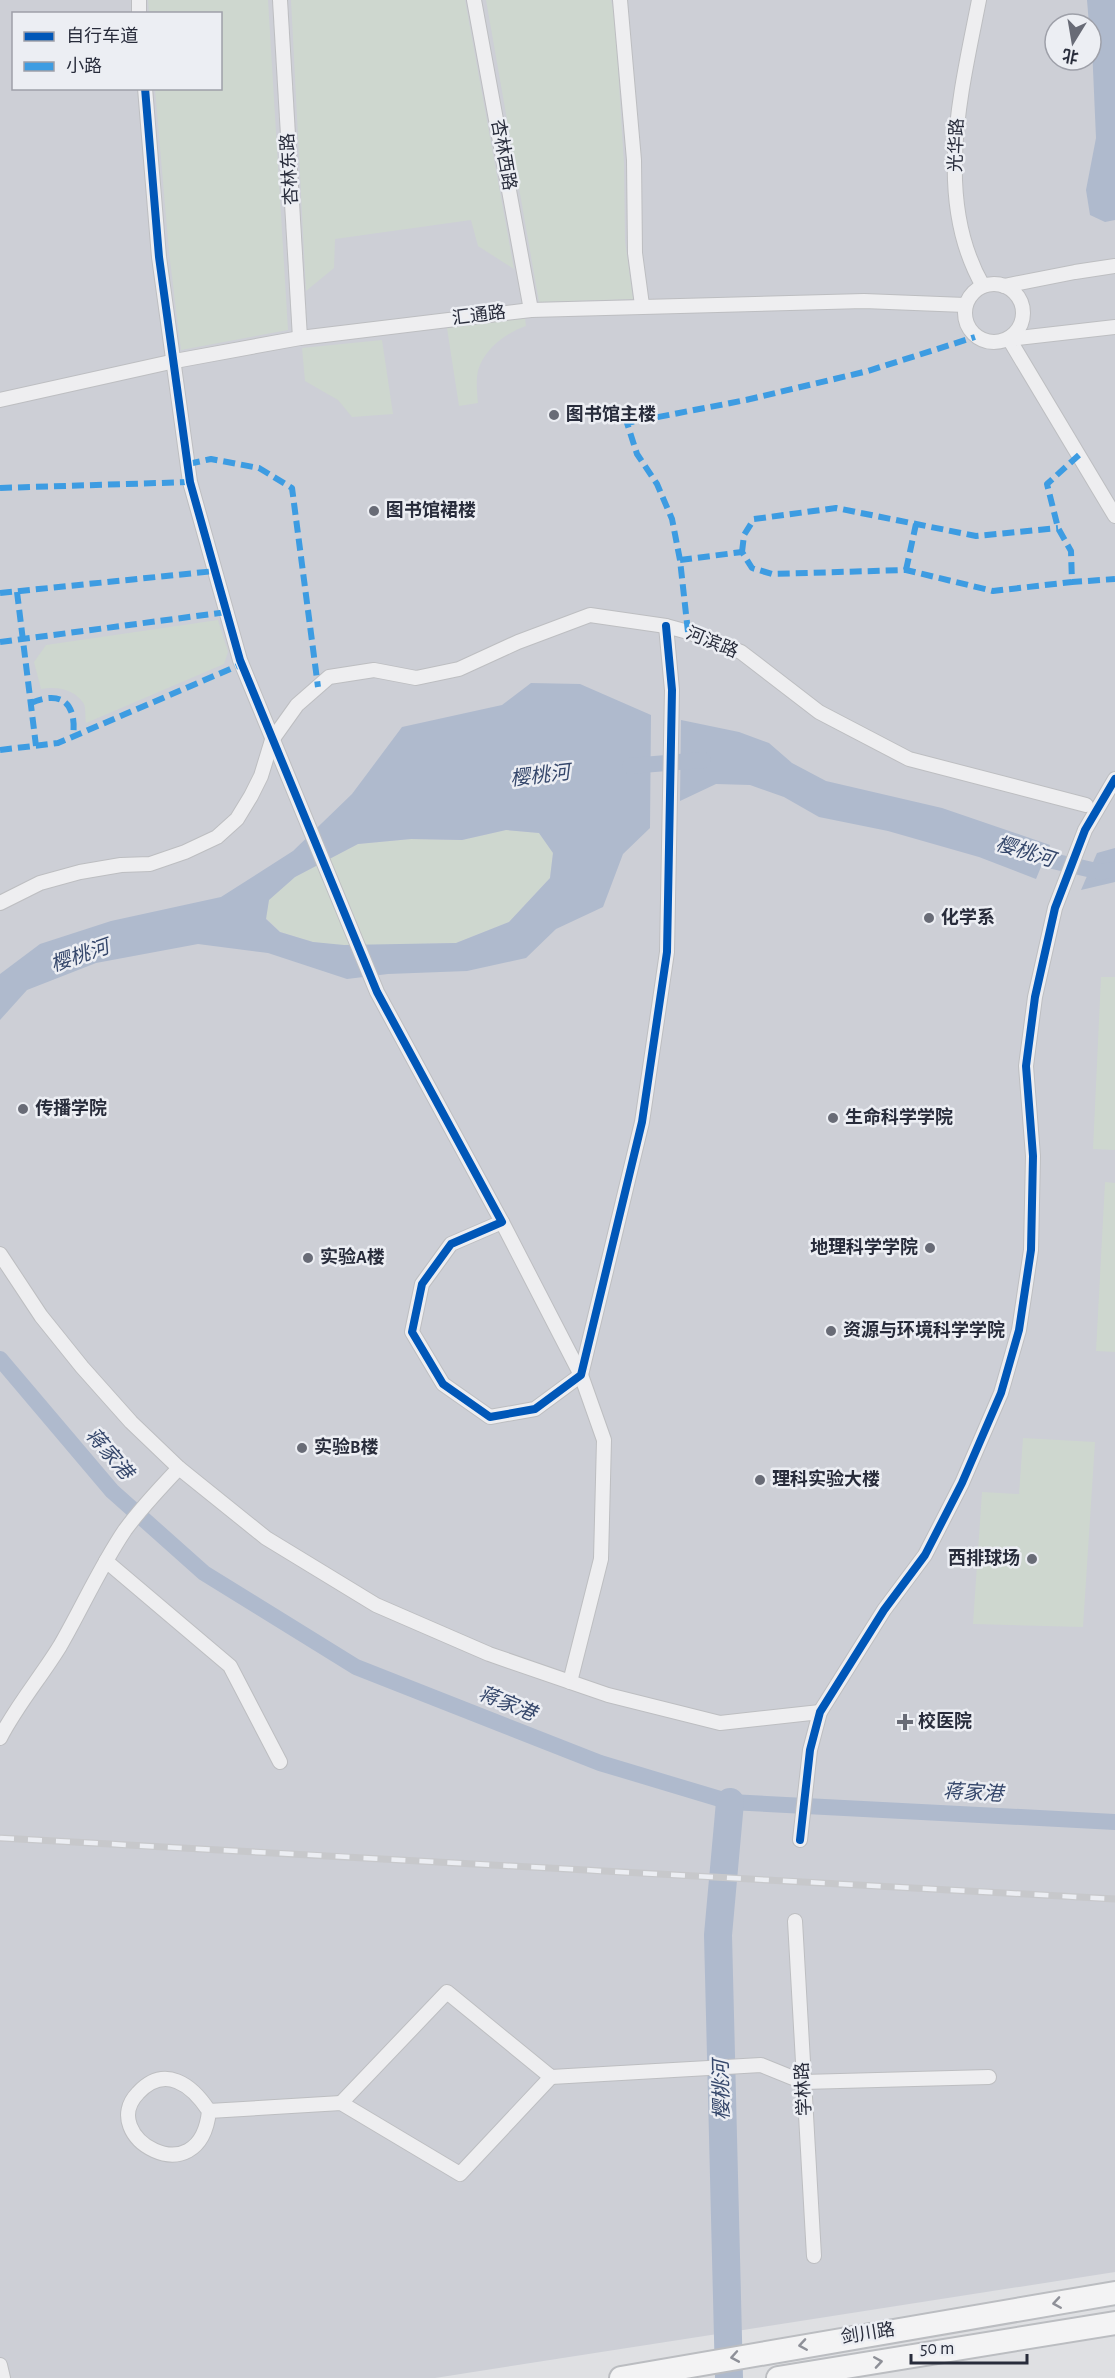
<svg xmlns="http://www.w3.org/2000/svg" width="1115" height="2378" font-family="'Alegreya Sans','Noto Sans SC',sans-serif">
<rect width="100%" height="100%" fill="#dfe0e3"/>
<path fill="#cdcfd6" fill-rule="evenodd" d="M0 0H1115V2272L435 2378H0ZM14 14H220V88H14ZM1055 24H1091V60H1055Z"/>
<g fill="#ced7cf">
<path d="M148 0H268L288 330 181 350 169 252 155 89 220 88V14L149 13Z"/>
<path d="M291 0H465L514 269 478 246 471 220 335 239 334 268 306 291Z"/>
<path d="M486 0H611L615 19 624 164 625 241 633 299 539 302Z"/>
<path d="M525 318 526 326C508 332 488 346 480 365 475 375 477 392 478 403L459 406 447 328Z"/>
<path d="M382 340 393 414 352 417 338 400 305 381 302 348Z"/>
<path d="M218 620 228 652 224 664 86 723C85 718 86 709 84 704 75 689 56 686 41 689L34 662 46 645Z"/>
<path d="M506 830 539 833 553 853 550 878 509 922 456 943 344 946 313 942 280 932 266 918 269 899 295 877 358 844 411 839 462 840Z"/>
<path d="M1101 977H1115V1150L1093 1149Z"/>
<path d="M1105 1182 1115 1183V1352L1096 1351Z"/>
<path d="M1023 1438 1095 1442 1083 1627 973 1624 982 1492 1019 1494Z"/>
</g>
<g fill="#afbacd" fill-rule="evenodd">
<path d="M1087 0H1115V220L1105 222 1090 215 1086 190 1096 138 1091 24H1089Z"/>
<path d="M531 683 580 684 651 715 650 828 623 854 603 907 556 929 526 958 467 971 388 974 347 979 268 953 198 944 96 963 27 990 0 1020V974L40 944 111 921 221 897 293 851 352 794 402 727 502 705ZM506 830 539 833 553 853 550 878 509 922 456 943 344 945 313 942 280 932 266 919 269 900 295 877 358 844 411 839 462 840Z"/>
<path d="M681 720 739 732 769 743 792 763 826 781 942 808 1050 845 1036 879 979 857 888 831 819 817 784 797 750 785 716 784 680 801Z"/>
<path d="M1115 848V882L1081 890 1097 853Z"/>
</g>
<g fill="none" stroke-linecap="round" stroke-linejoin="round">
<g stroke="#afbacd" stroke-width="16">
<path d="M630 766 703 760"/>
<path d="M1022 854 1101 872 1115 869"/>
<path d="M0 1359 112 1491 204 1573 356 1667 600 1763 730 1802 1115 1822"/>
</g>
<path stroke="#afbacd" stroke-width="28" d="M729 2378 718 1935 730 1802"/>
<defs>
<g id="minor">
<path d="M139 0V14"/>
<path d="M280 0 300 338"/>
<path d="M474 0 531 310"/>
<path d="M620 0 634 160 635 253 642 305"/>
<path d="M979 0C961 92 933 199 983 286"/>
<path d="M145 88 159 257 190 482 240 660 377 992 502 1222 451 1244 422 1284 412 1332 443 1384 490 1417 535 1409 581 1375 642 1122 667 952 672 690 666 626"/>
<circle cx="994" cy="313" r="29"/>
<path d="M1004 286 1075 272 1115 266"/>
<path d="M1115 327 1009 339 1115 516"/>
<path d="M0 400 175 361 300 338 531 310 864 301 965 305"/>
<path d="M0 903 40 883 80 872 121 865 150 864 185 852 217 837 237 819 251 796 261 776 272 740 297 705 329 677 374 670 416 678 459 669 518 642 590 615 666 626 688 632 741 652 819 712 909 759 1086 805"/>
<path d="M502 1222 581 1375 604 1440 601 1559 570 1682"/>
<path d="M0 1254 41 1316 82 1367 131 1422 179 1468 266 1538 376 1605 489 1654 608 1695 720 1723 820 1712"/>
<path d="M106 1561 230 1666 280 1762"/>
<path d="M0 1738C17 1705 41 1677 60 1646 82 1608 100 1567 125 1530 141 1508 160 1488 179 1468"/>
<path d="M800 1840 810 1750 820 1712 884 1610 925 1555 962 1483 1001 1393 1019 1330 1031 1250 1033 1156 1026 1066 1035 997 1055 908 1085 830 1115 779"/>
<path d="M795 1921 814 2256"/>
<path d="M341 2103 447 1992 551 2077 761 2065 803 2082 989 2077"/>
<path d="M209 2111C200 2197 96 2136 138 2093 165 2064 192 2085 209 2111L341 2103 460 2174 551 2077"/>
<path d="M0 2365 3 2378"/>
</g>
<g id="primary">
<path d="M621 2378 1115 2293"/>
<path d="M778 2378 1115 2323"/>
</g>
</defs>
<use href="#minor" stroke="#bdbec1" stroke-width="16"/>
<use href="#primary" stroke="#bbbdc1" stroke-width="26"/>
<use href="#minor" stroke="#eeeef0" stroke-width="14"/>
<use href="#primary" stroke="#f3f3f4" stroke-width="22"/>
<defs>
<path id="rail" d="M0 1838 1115 1899"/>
</defs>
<use href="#rail" stroke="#c7c8cb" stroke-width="7"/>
<use href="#rail" stroke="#eceef3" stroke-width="4.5" stroke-dasharray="14" stroke-linecap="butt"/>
<g stroke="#3d9ce2" stroke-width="6" stroke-dasharray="12 6" stroke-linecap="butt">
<path d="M1079 455 1047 484 1058 528 1071 551 1072 582 1115 579"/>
<path d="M188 464 211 459 259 468 292 488 318 687"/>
<path d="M0 488 190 482"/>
<path d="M742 552 744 535 754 519 836 508 976 536 1058 528"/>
<path d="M680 560 742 552 752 568 772 574 906 570 993 591 1072 582"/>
<path d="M906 570 916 524"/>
<path d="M17 592 36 746"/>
<path d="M0 593 215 571"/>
<path d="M688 632 680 560 672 519 657 484 637 454 627 423 746 400 868 371 975 337"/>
<path d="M0 642 227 612"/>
<path d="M31 703C63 689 77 705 73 737"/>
<path d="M0 750 58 743 242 664"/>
</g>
<defs>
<g id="cycleway">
<path d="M145 88 159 257 190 482 240 660 377 992 502 1222 451 1244 422 1284 412 1332 443 1384 490 1417 535 1409 581 1375 642 1122 667 952 672 690 666 626"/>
<path d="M800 1840 810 1750 820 1712 884 1610 925 1555 962 1483 1001 1393 1019 1330 1031 1250 1033 1156 1026 1066 1035 997 1055 908 1085 830 1115 779"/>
</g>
</defs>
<use href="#cycleway" stroke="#eceef3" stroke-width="11"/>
<use href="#cycleway" stroke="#0057b8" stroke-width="8"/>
</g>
<defs><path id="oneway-chevron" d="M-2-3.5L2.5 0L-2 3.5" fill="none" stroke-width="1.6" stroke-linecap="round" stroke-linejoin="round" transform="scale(1.5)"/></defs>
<g stroke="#8e9098">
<use href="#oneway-chevron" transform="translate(1057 2303) rotate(171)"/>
<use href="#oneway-chevron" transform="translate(803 2345) rotate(171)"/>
<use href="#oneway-chevron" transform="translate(735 2357) rotate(170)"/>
<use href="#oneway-chevron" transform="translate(878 2362) rotate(-9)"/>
</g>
<g fill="#686b76" stroke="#eceef3" stroke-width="2">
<circle cx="554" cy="415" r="6"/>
<circle cx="374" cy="511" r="6"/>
<circle cx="929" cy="918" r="6"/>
<circle cx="23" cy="1109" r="6"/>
<circle cx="833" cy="1118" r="6"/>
<circle cx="930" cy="1248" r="6"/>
<circle cx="308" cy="1258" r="6"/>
<circle cx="831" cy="1331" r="6"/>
<circle cx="302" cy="1448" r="6"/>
<circle cx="760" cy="1480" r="6"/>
<circle cx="1032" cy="1559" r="6"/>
<path d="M902 1713h6v6h6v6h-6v6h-6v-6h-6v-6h6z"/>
</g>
<g text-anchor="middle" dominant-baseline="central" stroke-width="5" stroke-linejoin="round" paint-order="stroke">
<g font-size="18" fill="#282c3b" stroke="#eceef3">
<text transform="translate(957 145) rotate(-88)">光华路</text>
<text transform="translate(503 155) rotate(80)">杏林西路</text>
<text transform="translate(290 169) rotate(-93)">杏林东路</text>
<text transform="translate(479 316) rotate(-7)">汇通路</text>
<text transform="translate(712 643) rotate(22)">河滨路</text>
<text transform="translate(804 2089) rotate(-93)">学林路</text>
<text transform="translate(868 2334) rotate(-9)">剑川路</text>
</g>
<g font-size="18" font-weight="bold" fill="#282c3b" stroke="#eceef3" text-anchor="start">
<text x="566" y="415">图书馆主楼</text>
<text x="386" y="511">图书馆裙楼</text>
<text x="941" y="918">化学系</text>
<text x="35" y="1109">传播学院</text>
<text x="845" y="1118">生命科学学院</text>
<text x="918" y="1248" text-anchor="end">地理科学学院</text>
<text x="320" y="1258">实验A楼</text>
<text x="843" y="1331">资源与环境科学学院</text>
<text x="314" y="1448">实验B楼</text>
<text x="772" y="1480">理科实验大楼</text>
<text x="1020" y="1559" text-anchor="end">西排球场</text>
<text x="918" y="1722">校医院</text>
</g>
<g font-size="20" font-style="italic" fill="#35476b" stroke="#eceef3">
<text transform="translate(540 776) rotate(-7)">樱桃河</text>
<text transform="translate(1025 852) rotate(17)">樱桃河</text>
<text transform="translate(80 956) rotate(-19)">樱桃河</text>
<text transform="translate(109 1454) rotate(49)">蒋家港</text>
<text transform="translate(507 1704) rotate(22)">蒋家港</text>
<text transform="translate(973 1793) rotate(3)">蒋家港</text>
<text transform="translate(722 2090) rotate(-91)">樱桃河</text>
</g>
</g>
<rect x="12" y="12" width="210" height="78" fill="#eceef3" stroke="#9ea0a9" stroke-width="1.5"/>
<rect x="24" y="32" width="30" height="9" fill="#0057b8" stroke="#9ea0a9" stroke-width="1.5"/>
<text x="66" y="42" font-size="18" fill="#282c3b">自行车道</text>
<rect x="24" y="62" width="30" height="9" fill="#3d9ce2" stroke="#9ea0a9" stroke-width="1.5"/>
<text x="66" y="72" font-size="18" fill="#282c3b">小路</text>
<g transform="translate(1073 42) rotate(191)"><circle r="28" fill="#eceef3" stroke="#9ea0a9" stroke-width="1.5"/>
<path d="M0-4.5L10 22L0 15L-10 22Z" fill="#686b76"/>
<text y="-9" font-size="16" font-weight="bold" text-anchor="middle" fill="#282c3b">北</text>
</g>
<path d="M911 2354v9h116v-9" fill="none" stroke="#282c3b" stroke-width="3"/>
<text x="920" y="2354" font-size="18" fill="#282c3b" stroke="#eceef3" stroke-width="4.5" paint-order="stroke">50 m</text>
</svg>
